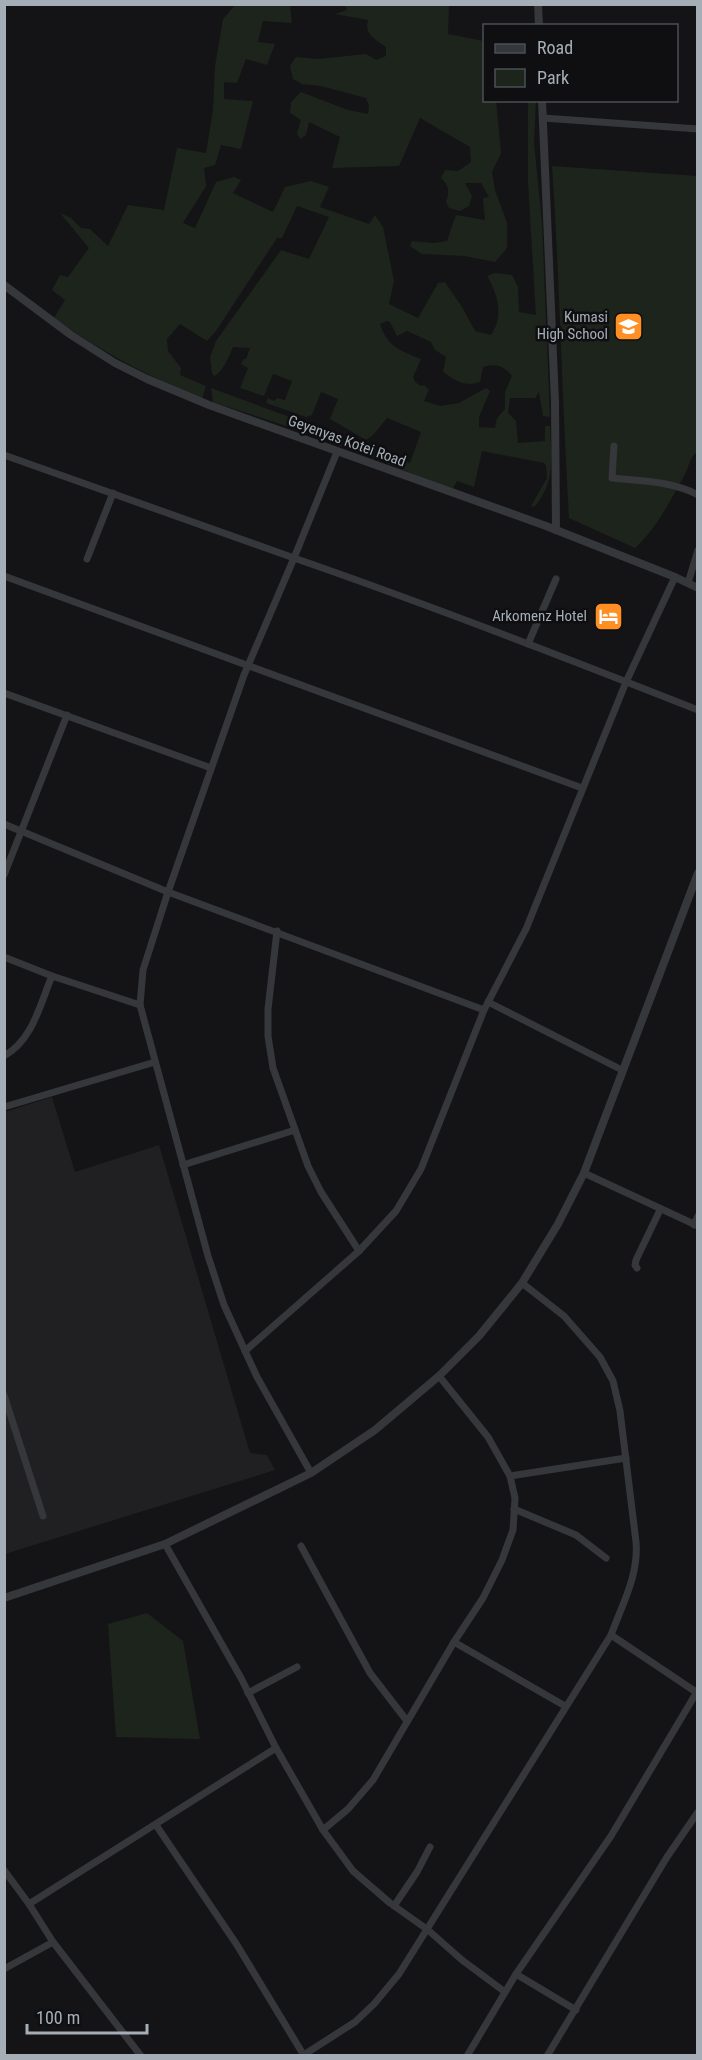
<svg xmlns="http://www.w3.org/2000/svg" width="702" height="2060" font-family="'Roboto Condensed',sans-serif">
<rect width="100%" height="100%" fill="#141416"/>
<path fill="#202023" d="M52 1097 75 1172 159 1145 250 1453 267 1455 275 1470 5 1554V1112Z"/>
<g fill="#1c241c" fill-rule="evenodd">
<path d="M235 5H290L292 23 263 21 258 42 275 44 267 65 246 59 237 83 224 82V99L253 101 241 149 221 145 215 165 204 168 206 186 183 223 195 228 216 182 234 177 241 180 233 193 273 212 285 187 311 181 329 187 320 207 369 224 375 215 383 227 394 281 389 304 418 318 438 283 445 282 462 307 475 331 491 335C504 317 498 294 487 276L495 273 512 275 518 287 519 312 536 315 528 183V101H536L534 143 542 222 550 417 543 416 539 392 535 398H510L508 413 516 421 518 443 545 441V426H550C551 457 556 483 534 507L531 506 547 478 546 466 544 463 482 451 474 487 457 481 452 490 369 456 366 447 410 463 421 432 387 418 373 435 366 440 330 419 338 399 321 392 312 415 306 417 266 403 268 398 274 401 277 398 285 400 292 381 273 374 264 396 240 388 248 368 241 364 244 359H246L250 348 233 347C229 357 224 369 215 376L212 374 210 357 216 341 281 250 309 259 329 217 297 206 282 238H277L216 331 207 341 180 324 167 339 168 351 181 368 180 375 206 386 202 399C148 376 102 352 54 318L65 300 52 290 60 275 68 277 89 248 60 213 71 218 81 228 90 229 108 246 128 205 164 210 177 148 206 153 213 110 215 66 223 19ZM387 321 390 322 397 336 407 331 431 342 435 350 446 357 443 372C456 381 464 387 480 382L483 367C496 363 504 366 512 376L505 392V409L497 418 495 428 479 427V417L490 391 486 388 459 403 440 406 424 401 429 390 424 385 421 386 415 382 413 377 421 359C400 350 388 348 380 324Z"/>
<path d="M345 5H449L448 34 484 41V100L496 101 501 153 492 172 495 190 507 223V248L495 262 465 256 422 254 410 246 412 241 434 243 447 241 456 215 485 220 483 198 489 197 481 183H465L472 196 469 206 460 211 449 208 446 202C450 191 449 186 441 178L445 170 458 171 471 162 470 147 420 118 399 166 332 168 340 137 309 122 306 135 300 139 297 133 301 120 290 113 291 102 301 92 348 110 368 114 369 106 366 98 321 86 302 84 293 79 290 66 296 57 318 59 366 54 376 60 386 56V47C375 39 364 35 368 20L335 14 347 10Z"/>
<path d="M552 166 697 176V452C689 457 689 468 684 476 670 501 656 529 635 548L569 518C562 401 560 284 552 166Z"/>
<path d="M211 388 341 436 363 446 361 454 308 433 213 402Z"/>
<path d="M147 1613 183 1641 200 1739 116 1737 108 1624Z"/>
</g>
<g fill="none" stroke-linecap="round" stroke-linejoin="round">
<g stroke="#35373b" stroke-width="7">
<path d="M543 118 698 129"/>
<path d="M614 446 612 478C640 481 673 481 698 495"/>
<path d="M4 455 294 558 337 452"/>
<path d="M87 559 113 493"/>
<path d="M4 576 582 788"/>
<path d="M675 577 626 682 526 929 484 1010 168 892 244 675 294 558C430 605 564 657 698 710"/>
<path d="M688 583 698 550"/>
<path d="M528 644 556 579"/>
<path d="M4 693 211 768"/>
<path d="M4 824 168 892 143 970 140 1005 208 1256 224 1305 257 1377 311 1473"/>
<path d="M4 875 67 715"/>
<path d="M277 931 268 1009V1036L273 1068 308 1166 321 1192 359 1251"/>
<path d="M4 957 52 976"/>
<path d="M488 1002 622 1070"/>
<path d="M4 1056C33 1040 40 1004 52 976L140 1005"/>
<path d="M4 1107 155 1062"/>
<path d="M183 1165 295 1130"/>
<path d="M584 1173 698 1226"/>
<path d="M694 1225 698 1216"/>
<path d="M637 1268 635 1265 636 1260 660 1210"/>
<path d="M245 1351 359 1251 396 1211 421 1169 484 1010"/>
<path d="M4 1395 43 1516"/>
<path d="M510 1476 626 1458"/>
<path d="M514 1509 576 1535 606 1558"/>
<path d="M165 1544 241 1678 276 1748 323 1830 353 1871 390 1903 428 1930 462 1960 505 1992"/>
<path d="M301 1546 370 1673 407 1721"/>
<path d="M611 1635 696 1692"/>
<path d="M454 1642 565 1706"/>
<path d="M248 1693 297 1667"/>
<path d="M156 1825 237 1945 303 2054"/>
<path d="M323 1830 348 1809 373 1780 454 1642 483 1598 502 1560 513 1530 515 1498 510 1476 488 1437 439 1376"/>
<path d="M4 1870 29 1904 53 1942 141 2056"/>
<path d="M29 1904 276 1748"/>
<path d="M394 1906 417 1872 430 1847"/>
<path d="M4 1969 53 1942"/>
<path d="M516 1974 576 2010"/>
<path d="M302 2056 355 2022 374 2004 399 1974 611 1635C622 1605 639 1575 636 1542L620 1411 613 1381 600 1357 564 1316 522 1283"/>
<path d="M467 2056 516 1974 611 1836 698 1690"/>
<path d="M547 2056 667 1857 698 1812"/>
</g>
<g stroke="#35373b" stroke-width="8">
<path d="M538 4 539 26"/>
<path d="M542 100 555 402 556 530"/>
<path d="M4 285 71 335 115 363 147 379 209 405 546 526 675 577 698 588"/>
<path d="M4 1598 165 1544 311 1473 375 1430 439 1376 479 1336 522 1283 558 1224 584 1173 698 873"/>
</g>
</g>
<defs>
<symbol id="school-square" viewBox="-11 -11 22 22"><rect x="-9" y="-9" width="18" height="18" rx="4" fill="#ff8e23" stroke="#0f0f11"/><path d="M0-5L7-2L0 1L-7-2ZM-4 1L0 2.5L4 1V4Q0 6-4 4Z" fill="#fff"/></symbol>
<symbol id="hotel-square" viewBox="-11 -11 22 22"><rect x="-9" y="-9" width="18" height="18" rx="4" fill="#ff8e23" stroke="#0f0f11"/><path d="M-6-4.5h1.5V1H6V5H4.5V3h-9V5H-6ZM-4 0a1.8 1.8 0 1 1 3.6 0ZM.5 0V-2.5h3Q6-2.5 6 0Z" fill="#fff"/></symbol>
</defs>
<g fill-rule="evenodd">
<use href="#school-square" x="612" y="310" width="33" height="33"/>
<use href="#hotel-square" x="592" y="600" width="33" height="33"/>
</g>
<g text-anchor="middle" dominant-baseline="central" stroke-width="5" stroke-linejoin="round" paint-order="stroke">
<g font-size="15" fill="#a5aeb7" stroke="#0f0f11" text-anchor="end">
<text x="608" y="317">Kumasi<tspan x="608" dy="17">High School</tspan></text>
<text x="587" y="616">Arkomenz Hotel</text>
</g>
<g font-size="15" fill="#a5aeb7" stroke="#0f0f11">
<text transform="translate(347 441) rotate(20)">Geyenyas Kotei Road</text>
</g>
</g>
<rect width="702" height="2060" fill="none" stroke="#a5aeb7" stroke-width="12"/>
<rect x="483" y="24" width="195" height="78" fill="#0f0f11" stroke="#4b4f53" stroke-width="1.5"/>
<rect x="495" y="44" width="30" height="9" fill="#35373b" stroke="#4b4f53" stroke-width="1.5"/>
<text x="537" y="54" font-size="18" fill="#a5aeb7">Road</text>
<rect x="495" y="69" width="30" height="18" fill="#1c241c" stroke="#4b4f53" stroke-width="1.5"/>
<text x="537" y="84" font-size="18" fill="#a5aeb7">Park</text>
<path d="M27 2024v9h120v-9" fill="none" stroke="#a5aeb7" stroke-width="3"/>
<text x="36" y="2024" font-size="18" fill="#a5aeb7" stroke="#0f0f11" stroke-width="4.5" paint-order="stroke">100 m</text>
</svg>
